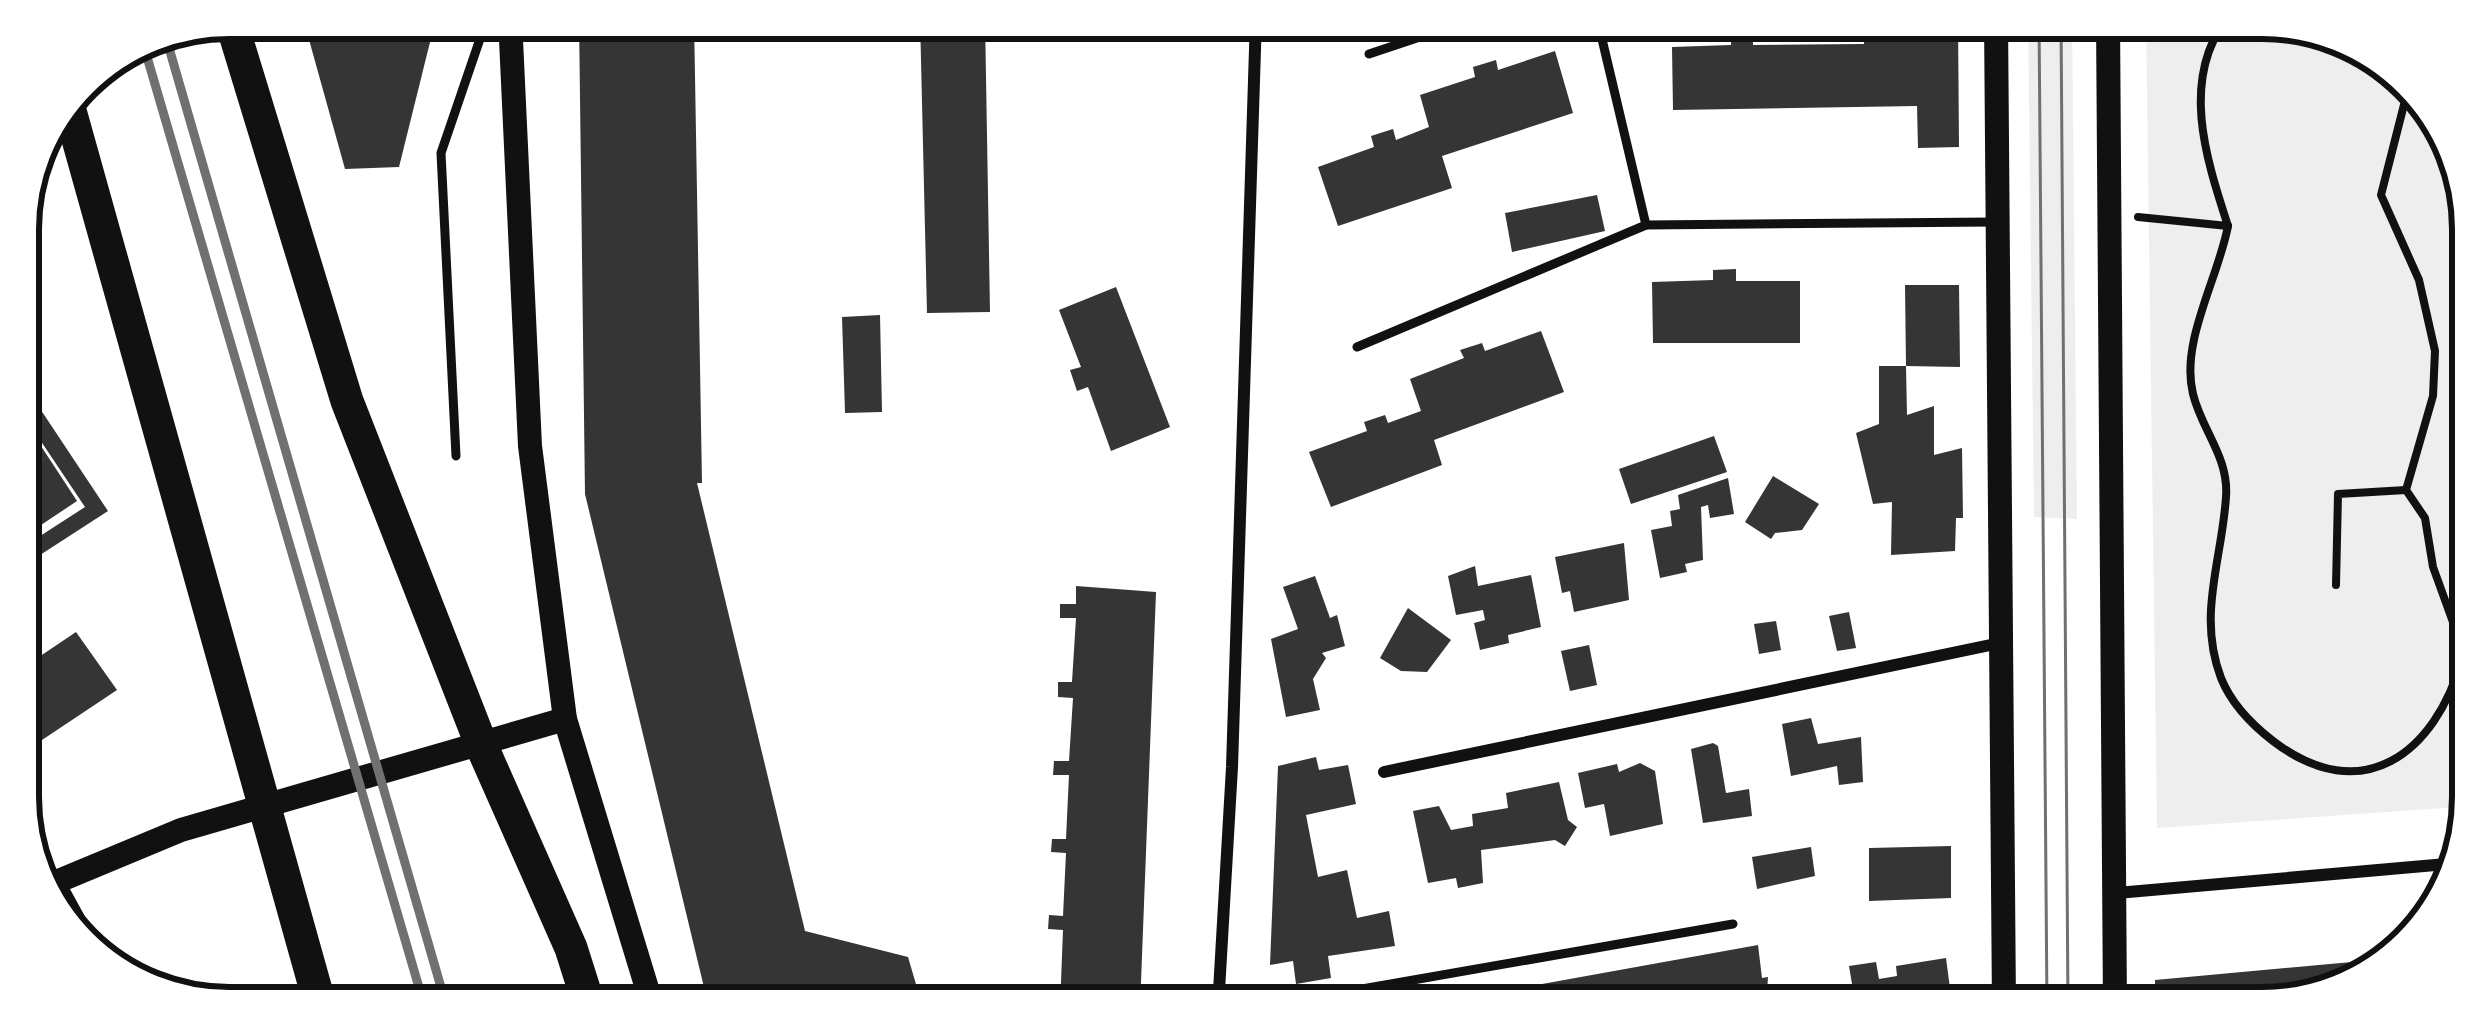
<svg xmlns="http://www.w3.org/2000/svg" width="2491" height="1026" font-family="'DejaVu Sans',sans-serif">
<rect width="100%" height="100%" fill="#fff"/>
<g fill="#eee">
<path d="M2028 18H2072L2077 519 2034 517Z"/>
<path d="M2146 18H2262L2342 34 2429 100 2471 200 2459 807 2157 828Z"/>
</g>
<g fill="#353535">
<path d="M303 18H436L399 167 345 169Z"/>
<path d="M579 18H694L702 483H697L805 931 908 957 923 1008H709L585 494Z"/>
<path d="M920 18H985L990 312 927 313Z"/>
<path d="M1958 21 1959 147 1918 148 1917 106 1673 110 1672 47 1731 45V36H1753V45L1864 44V33L1887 34 1888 42 1924 41 1926 22Z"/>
<path d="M1555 51 1573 113 1442 156 1452 188 1338 226 1318 167 1374 147 1371 136 1393 129 1396 140 1429 127 1420 95 1475 77 1473 67 1496 60 1498 70Z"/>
<path d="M1597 195 1605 231 1512 252 1505 213Z"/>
<path d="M1736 269V281H1800V343H1653L1652 282 1713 280V270Z"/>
<path d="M1905 285H1959L1960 367 1906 366Z"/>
<path d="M1116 287 1170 427 1111 451 1088 387 1077 391 1070 370 1081 367 1059 310Z"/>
<path d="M880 315 882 412 845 413 842 317Z"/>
<path d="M1541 331 1564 392 1434 440 1442 465 1331 507 1309 452 1367 431 1364 422 1385 415 1388 423 1421 411 1410 379 1464 358 1460 350 1482 343 1485 351Z"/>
<path d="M1879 366H1906L1907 415 1934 406V455L1962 448 1963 518H1956L1955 551 1891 555 1892 502 1873 504 1856 433 1879 424Z"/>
<path d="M19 377 108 511 20 568V549L85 507 20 410Z"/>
<path d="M20 414 77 501 20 539Z"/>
<path d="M1714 436 1727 472 1631 504 1619 469Z"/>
<path d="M1773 476 1819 504 1802 530 1775 533 1771 539 1745 522Z"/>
<path d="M1728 478 1734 514 1710 518 1708 505 1701 507 1703 560 1685 564 1687 572 1660 578 1651 530 1672 526 1670 511 1680 509 1678 495Z"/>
<path d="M1624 543 1629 600 1574 612 1570 591 1562 593 1555 557Z"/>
<path d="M1475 566 1478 586 1531 575 1541 627 1508 635 1509 643 1480 650 1474 623 1485 620 1483 610 1456 615 1448 576Z"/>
<path d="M1315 576 1330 618 1337 615 1345 646 1322 653 1326 658 1313 679 1320 710 1286 717 1271 639 1298 629 1283 587Z"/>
<path d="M1076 586 1156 592 1140 1008H1060L1063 930 1048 929 1049 915 1063 916 1066 853 1051 852 1052 839H1066L1069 775H1053L1054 761H1069L1073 698 1058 697V682H1072L1076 618H1060V604H1076Z"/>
<path d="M1408 608 1451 640 1427 672 1401 671 1380 658Z"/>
<path d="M1849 612 1856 648 1837 651 1829 616Z"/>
<path d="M1776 621 1781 650 1759 654 1754 624Z"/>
<path d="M76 632 117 690 21 754V669Z"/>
<path d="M1589 645 1597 685 1570 691 1561 651Z"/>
<path d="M1811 718 1818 744 1861 737 1863 782 1839 785 1837 766 1791 776 1782 724Z"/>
<path d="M1713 743 1718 746 1726 793 1749 789 1752 816 1703 823 1691 749Z"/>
<path d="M1316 757 1319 770 1348 765 1356 804 1306 815 1318 877 1347 870 1357 918 1389 911 1395 946 1328 956 1331 978 1296 984 1293 961 1270 965 1278 766Z"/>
<path d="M1640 763 1655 771 1663 824 1610 836 1604 804 1585 808 1578 773 1617 764 1619 772Z"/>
<path d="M1559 782 1568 820 1577 827 1565 846 1555 840 1481 850 1483 883 1458 888 1456 878 1428 883 1413 811 1439 806 1451 830 1473 826 1472 814 1508 808 1506 793Z"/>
<path d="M1951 846V898L1869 901V848Z"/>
<path d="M1811 847 1815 876 1757 889 1752 857Z"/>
<path d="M1758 945 1762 978 1768 977 1766 1008H1410Z"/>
<path d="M1946 958 1951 996 1856 1008 1849 966 1876 962 1879 979 1897 976 1896 966Z"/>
<path d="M2396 958 2390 965 2275 1008H2155V980Z"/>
</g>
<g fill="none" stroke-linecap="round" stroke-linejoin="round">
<g stroke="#111" stroke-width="8">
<path d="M2409 85 2381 195 2419 280 2435 351 2433 396 2406 490 2425 518 2433 567 2462 647"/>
<path d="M2138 217 2228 226C2206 158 2180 80 2227 18"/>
<path d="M2228 226C2218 279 2180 342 2193 394 2202 431 2229 457 2226 497 2222 560 2197 615 2221 678 2231 703 2251 724 2273 741 2362 809 2435 754 2462 659"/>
<path d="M2336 585 2338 494 2406 490"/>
</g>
<g stroke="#111" stroke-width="9">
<path d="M1597 18 1646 225"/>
<path d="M1369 54 1477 18"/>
<path d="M1357 347 1646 225 1993 222"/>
<path d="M456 456 441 153 482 33 507 25"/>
<path d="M1218 1002 1299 1000 1733 924"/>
</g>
<g stroke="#111" stroke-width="12">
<path d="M1384 772 2000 643"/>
<path d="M2117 893 2458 863"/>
<path d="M1218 1008 1232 767 1256 18"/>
</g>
<g stroke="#111" stroke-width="24">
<path d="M510 18 530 446 565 719 653 1008"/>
<path d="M1996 18 2004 1008"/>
<path d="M2108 18 2115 1008"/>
<path d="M53 883 87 945"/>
<path d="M44 887 181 830 565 719"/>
</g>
<g stroke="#111" stroke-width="33">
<path d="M230 18 347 401 483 749 571 948 590 1008"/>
<path d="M67 100 321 1008"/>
</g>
<g stroke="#707070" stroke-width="3">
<path d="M2039 18 2047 1008"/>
<path d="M2061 18 2068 1008"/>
</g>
<g stroke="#707070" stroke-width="9">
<path d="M167 41 447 1008"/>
<path d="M145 50 425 1008"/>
</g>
</g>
<path d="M0 0H2491V1026H0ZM229 39H2262A190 190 0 0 1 2452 229V797A190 190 0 0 1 2262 987H229A190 190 0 0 1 39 797V229A190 190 0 0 1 229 39Z" fill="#fff" fill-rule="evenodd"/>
<path fill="none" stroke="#111" stroke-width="6" d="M229 39H2262A190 190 0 0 1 2452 229V797A190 190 0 0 1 2262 987H229A190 190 0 0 1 39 797V229A190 190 0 0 1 229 39Z"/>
</svg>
